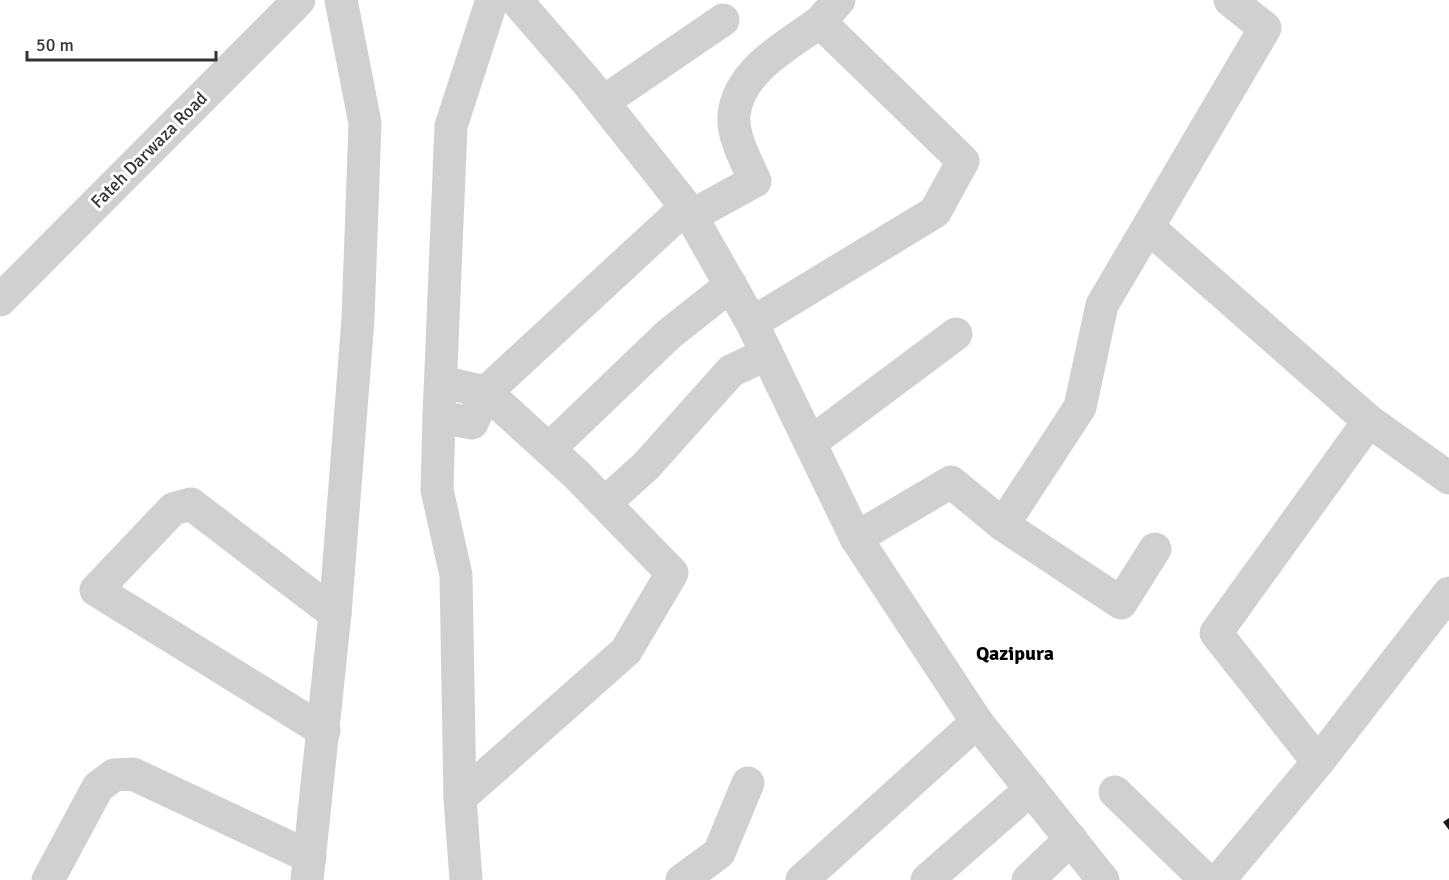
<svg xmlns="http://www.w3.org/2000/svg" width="1449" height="880" viewBox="0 0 1449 880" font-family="Signika,sans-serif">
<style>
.building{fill:#1a1a1a}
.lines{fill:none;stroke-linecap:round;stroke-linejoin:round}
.minor{stroke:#d0d0d0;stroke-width:33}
.labels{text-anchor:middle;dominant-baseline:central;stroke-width:6;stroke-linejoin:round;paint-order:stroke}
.street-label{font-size:18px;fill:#333;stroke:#fff}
.neighbourhood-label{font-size:20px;font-weight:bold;fill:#000;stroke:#fff}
</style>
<rect width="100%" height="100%" fill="#fff"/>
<path class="building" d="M 1449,818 L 1449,830 L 1443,822 Z"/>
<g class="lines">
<g class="minor">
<path d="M 516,0 L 587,82 L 686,207 L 752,323 L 856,538 L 977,722 L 1103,880"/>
<path d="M 603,102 L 723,20"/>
<path d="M 691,216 L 755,181 C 747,162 732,137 734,115 C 738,71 788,45 820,22"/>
<path d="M 1149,228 L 1369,421 L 1449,478"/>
<path d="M 0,300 L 299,0"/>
<path d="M 752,323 L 935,212 L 963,161 L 820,22 L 839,0"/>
<path d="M 442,382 L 486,392 L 577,475 L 672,573 L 626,651 L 460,798"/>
<path d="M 439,417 L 472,423 L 486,392 L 686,207"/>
<path d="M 810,443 L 956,334"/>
<path d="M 549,449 L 669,334 L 731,285"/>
<path d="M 605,503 L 646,466 L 731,371 L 767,354"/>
<path d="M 1003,525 L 1080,407 L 1102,305 L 1265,28 L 1230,0"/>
<path d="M 856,538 L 951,482 L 1003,525 L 1121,603 L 1155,549"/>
<path d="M 324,731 L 96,590 L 173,509 L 191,504 L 335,614"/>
<path d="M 1318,762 L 1216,633 L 1369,421"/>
<path d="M 1115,792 L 1206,880"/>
<path d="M 48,880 L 98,787 L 114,775 L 133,774 L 310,857"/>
<path d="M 307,880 L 335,614 L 358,319 L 365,123 L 341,0"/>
<path d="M 466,880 L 460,798 L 456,575 L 437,490 L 439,417 L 451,126 L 492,0"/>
<path d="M 682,880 L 719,853 L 748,783"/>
<path d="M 802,880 L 977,722"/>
<path d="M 927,880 L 1031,789"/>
<path d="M 1028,880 L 1071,839"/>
<path d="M 1219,880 L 1318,762 L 1449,593"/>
</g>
</g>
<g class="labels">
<g class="street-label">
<text transform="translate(149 150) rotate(-45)">Fateh Darwaza Road</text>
</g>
<g class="neighbourhood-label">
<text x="1015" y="653">Qazipura</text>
</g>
</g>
<path d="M27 51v9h189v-9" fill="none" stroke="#333333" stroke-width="3"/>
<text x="36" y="51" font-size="18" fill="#333333" stroke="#ffffff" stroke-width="4.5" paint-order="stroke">50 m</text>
</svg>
